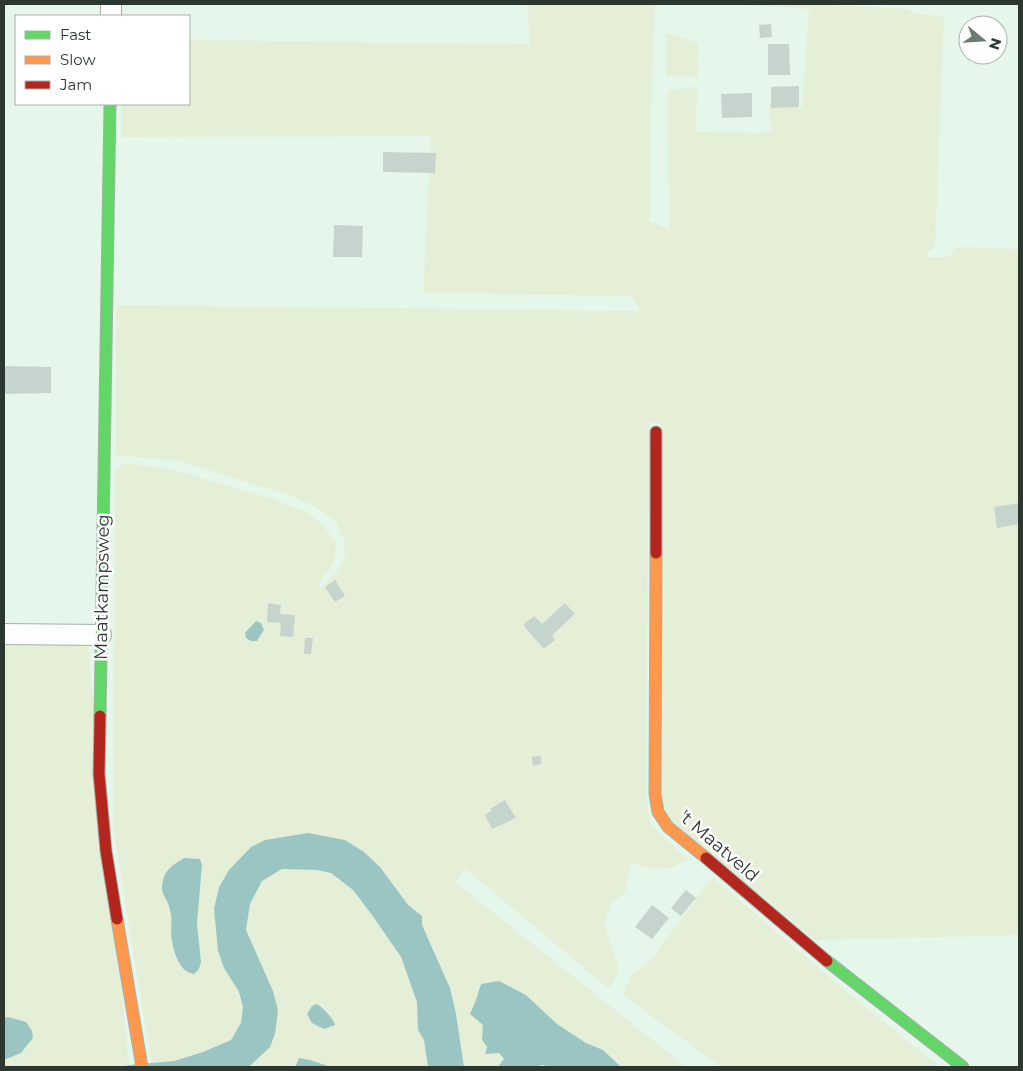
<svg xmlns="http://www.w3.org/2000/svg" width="1023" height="1071" viewBox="0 0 1023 1071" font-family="Montserrat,sans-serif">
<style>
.green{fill:#e5efd7;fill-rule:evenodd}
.water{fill:#9bc5c3}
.building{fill:#c6d4ce}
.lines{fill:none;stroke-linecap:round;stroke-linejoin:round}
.street-casing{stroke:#a4b1a8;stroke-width:22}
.fast-casing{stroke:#a4b1a8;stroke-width:13}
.slow-casing{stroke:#a4b1a8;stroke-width:13}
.jam-casing{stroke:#a4b1a8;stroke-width:13}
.street{stroke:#fbfefc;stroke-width:20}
.fast{stroke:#63d668;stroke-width:11}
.slow{stroke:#ff974d;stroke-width:11}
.jam{stroke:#b3261e;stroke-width:11}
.labels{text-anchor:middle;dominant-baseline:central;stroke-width:5;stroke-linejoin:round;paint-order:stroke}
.street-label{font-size:18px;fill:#2b372f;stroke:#fff}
</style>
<rect width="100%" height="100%" fill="#e5f6eb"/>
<g class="green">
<path d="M 527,4 L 655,4 L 650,136 L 650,221 L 669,229 L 668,90 L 697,87 L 696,132 L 763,133 L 771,131 L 769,104 L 802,108 L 809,9 L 728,4 L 816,4 L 907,9 L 914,14 L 944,16 L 935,248 L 927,252 L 927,257 L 949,257 L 956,247 L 1019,249 L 1019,935 L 815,940 L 663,814 L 661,808 L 660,424 L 649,422 L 646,790 L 650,822 L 655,829 L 689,860 L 670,868 L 642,867 L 633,863 L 630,866 L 626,890 L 621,896 L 613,901 L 604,924 L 619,971 L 609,989 L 466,869 L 455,882 L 686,1067 L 621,1067 L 603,1050 L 586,1043 L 557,1024 L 526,995 L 499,981 L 481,984 L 476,1000 L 470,1014 L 483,1025 L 482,1039 L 487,1047 L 486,1053 L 499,1053 L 504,1059 L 498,1067 L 464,1067 L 456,1014 L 450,988 L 422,925 L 422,916 L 408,905 L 380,867 L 364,852 L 345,840 L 308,833 L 265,840 L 251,847 L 229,870 L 219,887 L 214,909 L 218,951 L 224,968 L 239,992 L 243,1007 L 241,1023 L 231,1040 L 203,1053 L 174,1061 L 152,1063 L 137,976 L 113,826 L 115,470 L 125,463 L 171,469 L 273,499 L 304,511 L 322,524 L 336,543 L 335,561 L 320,582 L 320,589 L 336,573 L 345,557 L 344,541 L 337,523 L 316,507 L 292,496 L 179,461 L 116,455 L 116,305 L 639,311 L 632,296 L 423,293 L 431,136 L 121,137 L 121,104 L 189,104 L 189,40 L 530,44 ZM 184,858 L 200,859 L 202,865 L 197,923 L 201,962 L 199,969 L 194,974 C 180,973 174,953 172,941 C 170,931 173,920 170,910 C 167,895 158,895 164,877 C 167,868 176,863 184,858 Z"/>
<path d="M 666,33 L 699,43 L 697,77 L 666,76 Z"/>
<path d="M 4,642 L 88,645 L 129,1065 L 122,1067 L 4,1067 L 4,1060 L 21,1053 L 8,1017 L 4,1018 Z"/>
<path d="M 282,869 L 316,870 L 331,874 L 353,890 L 372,915 L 401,957 L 417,1002 L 418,1030 L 424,1040 L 428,1067 L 331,1067 L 310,1060 L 299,1058 L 295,1067 L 249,1067 L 261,1057 L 278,1010 L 273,991 L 246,930 L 250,904 L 262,881 Z"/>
<path d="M 712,877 L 854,998 L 940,1067 L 721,1067 L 623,995 L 631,975 L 651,960 Z"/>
</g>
<g class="water">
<path d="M 256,621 L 261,623 L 264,630 L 257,641 L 251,641 L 246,638 L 245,633 Z"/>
<path d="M 308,833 L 345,840 L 364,852 L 380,867 L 408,905 L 422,916 L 422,925 L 450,988 L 456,1014 L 464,1067 L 428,1067 L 424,1040 L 418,1030 L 417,1002 L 401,957 L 372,915 L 353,890 L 331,873 L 316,870 L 282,869 L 262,881 L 250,904 L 246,930 L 273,991 L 278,1010 L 275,1034 L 270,1047 L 249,1067 L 122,1067 L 129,1065 L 174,1061 L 203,1052 L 231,1040 L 241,1023 L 243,1007 L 239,992 L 224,968 L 218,951 L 214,909 L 219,887 L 229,870 L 251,847 L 265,840 Z"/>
<path d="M 184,858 L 200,859 L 202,865 L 197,923 L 201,962 L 199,969 L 194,974 C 180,973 174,953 172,941 C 170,931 173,920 170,910 C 167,895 158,895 164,877 C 167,868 176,863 184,858 Z"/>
<path d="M 499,981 L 526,995 L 557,1024 L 586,1043 L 603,1050 L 621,1067 L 552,1067 L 541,1065 L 540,1067 L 498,1067 L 504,1059 L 499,1053 L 485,1054 L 487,1047 L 482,1040 L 483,1025 L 470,1014 L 476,1000 L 481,984 Z"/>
<path d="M 317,1004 C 322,1007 334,1019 335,1025 L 324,1029 L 312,1023 L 307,1014 L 312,1006 Z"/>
<path d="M 8,1017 L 26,1022 L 32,1031 L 33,1038 L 21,1053 L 4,1060 L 4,1018 Z"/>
<path d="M 299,1058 L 310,1060 L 331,1067 L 295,1067 Z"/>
</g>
<g class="building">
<path d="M 771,24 L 772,37 L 760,38 L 759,25 Z"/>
<path d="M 768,44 L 789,44 L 790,75 L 768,75 Z"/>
<path d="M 799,86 L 799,107 L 771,108 L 771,87 Z"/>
<path d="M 752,93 L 752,117 L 722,118 L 721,94 Z"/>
<path d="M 383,152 L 436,153 L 435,173 L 383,172 Z"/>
<path d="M 334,225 L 363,226 L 362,257 L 333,257 Z"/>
<path d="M 4,366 L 51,367 L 51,393 L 4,394 Z"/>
<path d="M 1019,503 L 1019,524 L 997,528 L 994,507 Z"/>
<path d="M 335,580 L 345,596 L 335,602 L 325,587 Z"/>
<path d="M 268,603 L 281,605 L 280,614 L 295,615 L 293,637 L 280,636 L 281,623 L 267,622 Z"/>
<path d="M 565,603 L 575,614 L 552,635 L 555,640 L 544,649 L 524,626 L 524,624 L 534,616 L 542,624 Z"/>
<path d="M 305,638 L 313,638 L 311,654 L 304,654 Z"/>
<path d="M 541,756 L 541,764 L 533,766 L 532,757 Z"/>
<path d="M 505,800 L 516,818 L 492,829 L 485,815 L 491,811 L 490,809 Z"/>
<path d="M 686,890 L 696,898 L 681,916 L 671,908 Z"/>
<path d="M 652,905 L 669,918 L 652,939 L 635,927 Z"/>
</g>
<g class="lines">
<g class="street-casing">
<g id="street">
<path d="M 111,16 L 111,4"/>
<path d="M 4,634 L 101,635"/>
</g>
</g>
<g class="fast-casing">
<g id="fast">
<path d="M 100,716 L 110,104"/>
<path d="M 827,961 L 963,1067"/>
</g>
</g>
<g class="slow-casing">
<g id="slow">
<path d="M 656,553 L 655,794 L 658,812 L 668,827 L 706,858"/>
<path d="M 117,919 L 142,1067"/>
</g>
</g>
<g class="jam-casing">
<g id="jam">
<path d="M 656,553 L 656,432"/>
<path d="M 100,716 L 99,774 L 106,851 L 117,919"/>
<path d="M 706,858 L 827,961"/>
</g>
</g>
<use href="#street" class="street"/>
<use href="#fast" class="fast"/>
<use href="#slow" class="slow"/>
<use href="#jam" class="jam"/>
</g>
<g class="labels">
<g class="street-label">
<text transform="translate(102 587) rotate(-89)">Maatkampsweg</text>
<text transform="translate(719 846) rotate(41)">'t Maatveld</text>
</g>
</g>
<rect width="1023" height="1071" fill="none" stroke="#2b372f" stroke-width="10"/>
<rect x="15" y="15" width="175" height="90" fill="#ffffff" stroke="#aaafac"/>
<rect x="25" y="31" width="25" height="8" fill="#63d668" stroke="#aaafac"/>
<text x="60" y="40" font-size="15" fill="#2b372f">Fast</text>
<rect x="25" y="56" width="25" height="8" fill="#ff974d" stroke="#aaafac"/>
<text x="60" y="65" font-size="15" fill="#2b372f">Slow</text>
<rect x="25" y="81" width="25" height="8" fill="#b3261e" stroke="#aaafac"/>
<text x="60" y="90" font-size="15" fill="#2b372f">Jam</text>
<g transform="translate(983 40) rotate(108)"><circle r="24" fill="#ffffff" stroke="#aaafac"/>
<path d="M0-4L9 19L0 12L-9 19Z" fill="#6c7a71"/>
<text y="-8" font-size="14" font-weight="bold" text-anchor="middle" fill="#2b372f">N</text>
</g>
</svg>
